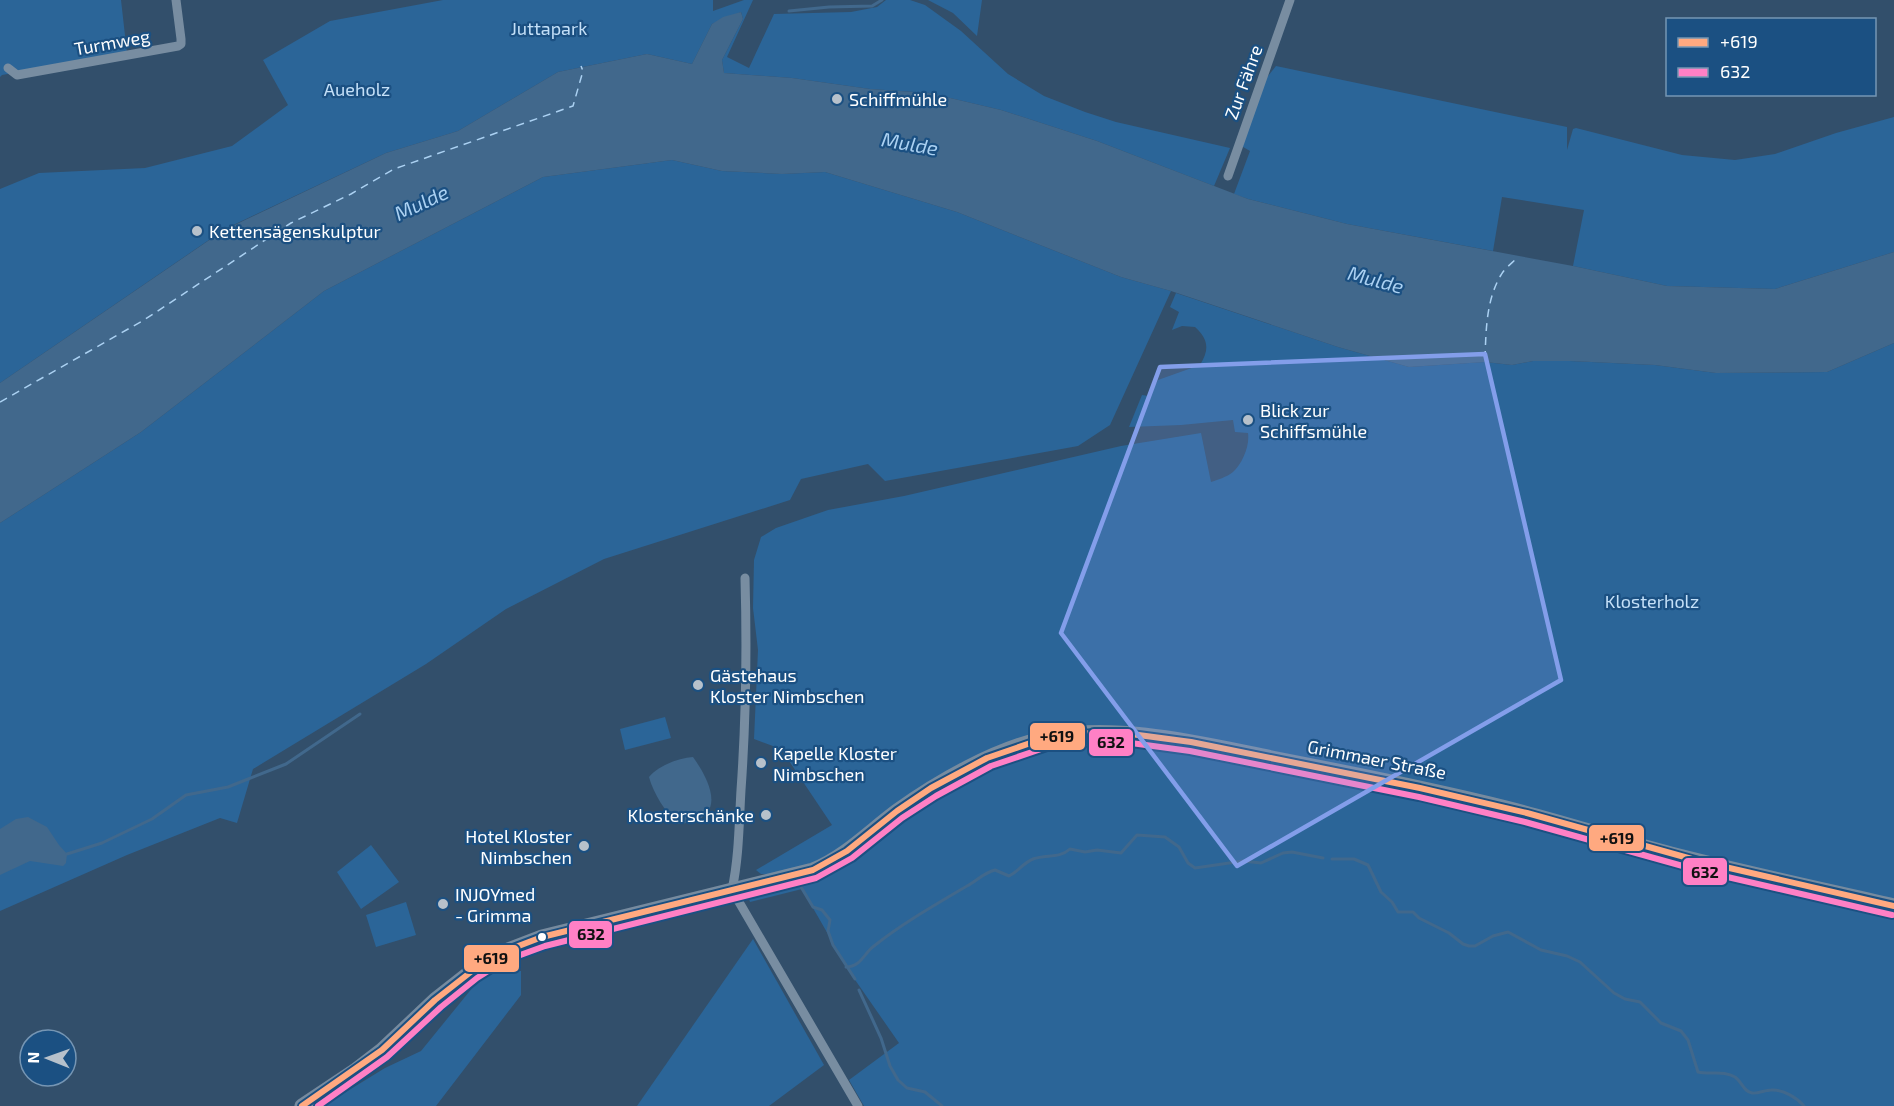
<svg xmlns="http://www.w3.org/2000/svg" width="1894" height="1106" viewBox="0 0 1894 1106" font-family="'Exo 2',sans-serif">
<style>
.green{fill:#2b6598}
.water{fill:#41688c}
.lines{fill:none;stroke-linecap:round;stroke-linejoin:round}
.stream{stroke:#41688c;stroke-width:3}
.ferry{stroke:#abd1f2;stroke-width:1.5;stroke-dasharray:8 6;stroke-linecap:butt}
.street{stroke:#788da1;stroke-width:9}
.primary{stroke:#778b9f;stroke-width:15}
.bus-1-casing{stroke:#1b5082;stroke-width:10}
.bus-2-casing{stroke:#1b5082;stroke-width:10}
.bus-1{stroke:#ffa980;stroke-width:6}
.bus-2{stroke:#ff80c5;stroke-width:6}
.marked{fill:#839eea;fill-opacity:0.2;stroke:#839eea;stroke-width:4.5;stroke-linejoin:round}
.poi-dot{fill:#b7c1cb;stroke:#1b5082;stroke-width:2}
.bus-dot{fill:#fff;stroke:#1b5082;stroke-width:2}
.labels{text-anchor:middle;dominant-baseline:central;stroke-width:4.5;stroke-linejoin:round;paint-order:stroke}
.park-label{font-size:18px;fill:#c4e0f8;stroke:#1b5082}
.street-label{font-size:18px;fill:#fff;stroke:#1b5082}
.poi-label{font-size:18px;fill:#fff;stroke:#1b5082;text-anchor:start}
.water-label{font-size:20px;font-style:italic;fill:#abd1f2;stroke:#1b5082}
.line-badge{stroke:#1b5082;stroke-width:2}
.pale-badge-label{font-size:16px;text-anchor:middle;font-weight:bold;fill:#111}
</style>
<rect width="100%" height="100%" fill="#324f6b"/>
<g class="green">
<path d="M 0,0 L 121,0 L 127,53 L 2,75 L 0,77 Z"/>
<path d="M 443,0 L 713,0 L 713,11 L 744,0 L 753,0 L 727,57 L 749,68 L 774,14 L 851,12 L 877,7 L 886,0 L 910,0 L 925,5 L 961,31 L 1008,74 L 1044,96 L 1085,112 L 1116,122 L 1230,148 L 1214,186 L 1097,141 L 1001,110 L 929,93 L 870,89 L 792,78 L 724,73 L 722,60 L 743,19 L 741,12 L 712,24 L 692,64 L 647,54 L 558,72 L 458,131 L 386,153 L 225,229 L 0,383 L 0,189 L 39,173 L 145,168 L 232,146 L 288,105 L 263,60 L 330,21 Z"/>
<path d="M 928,0 L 982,0 L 977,36 L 953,13 Z"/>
<path d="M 1276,66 L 1567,127 L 1567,150 L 1573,129 L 1576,128 L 1682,155 L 1735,160 L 1775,154 L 1836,133 L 1894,117 L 1894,252 L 1775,289 L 1667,286 L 1573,266 L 1584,210 L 1502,197 L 1493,251 L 1347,224 L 1248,199 L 1234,194 L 1250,151 L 1238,144 L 1257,90 Z"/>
<path d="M 672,160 L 722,171 L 782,174 L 825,172 L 957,212 L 1121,277 L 1171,291 L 1110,425 L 1078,446 L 885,481 L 868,464 L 801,479 L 790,500 L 604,559 L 506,609 L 426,664 L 253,769 L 237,823 L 220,818 L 127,855 L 0,911 L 0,523 L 141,432 L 324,291 L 543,177 Z"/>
<path d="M 1176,293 L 1338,347 L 1409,367 L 1485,362 L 1512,365 L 1533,361 L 1570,361 L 1655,365 L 1716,373 L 1827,372 L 1894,343 L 1894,901 L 1197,740 L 1027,738 L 832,855 L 782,874 L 761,874 L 756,870 L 832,825 L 781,749 L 754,739 L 758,650 L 753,608 L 754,560 L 761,537 L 776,528 L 828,510 L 904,496 L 1121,446 L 1201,433 L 1211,482 C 1217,480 1227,477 1233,472 C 1242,464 1250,446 1248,433 L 1235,432 L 1233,420 L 1181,425 L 1129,427 L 1142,395 L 1149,396 L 1158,380 L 1200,365 C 1210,349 1208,339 1195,327 L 1182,326 L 1172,330 L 1179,312 L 1170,307 Z"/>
<path d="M 665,717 L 671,738 L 625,750 L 620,729 Z"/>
<path d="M 1090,737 L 1166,744 L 1357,778 L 1894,911 L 1894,1106 L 864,1106 L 849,1080 L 899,1043 L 851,974 L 802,889 L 750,902 L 747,894 L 767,887 L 800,879 L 901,815 L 977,770 L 1031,747 Z"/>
<path d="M 371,845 L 399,882 L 361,909 L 337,872 Z"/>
<path d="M 406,902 L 416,935 L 376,947 L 366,915 Z"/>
<path d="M 753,939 L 824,1065 L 769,1106 L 637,1106 Z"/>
<path d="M 486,971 L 521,971 L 521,995 L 436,1106 L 323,1106 L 385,1068 L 421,1051 Z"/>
</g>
<g class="water">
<path d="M 741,12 L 743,19 L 722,60 L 724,73 L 792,78 L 870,89 L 929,93 L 1001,110 L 1097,141 L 1248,199 L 1347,224 L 1573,266 L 1667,286 L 1775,289 L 1894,252 L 1894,343 L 1827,372 L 1716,373 L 1655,365 L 1570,361 L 1533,361 L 1512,365 L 1485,362 L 1409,367 L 1338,347 L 1171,291 L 1121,277 L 957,212 L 825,172 L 782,174 L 722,171 L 672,160 L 543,177 L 324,291 L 141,432 L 0,523 L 0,383 L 224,230 L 386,153 L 458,131 L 558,72 L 647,54 L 692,64 L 712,24 L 723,17 Z"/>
<path d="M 693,757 C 713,785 727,821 678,824 C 665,811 654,795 649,777 C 658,766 678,758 693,757 Z"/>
<path d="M 28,817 L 47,827 L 59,845 L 67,854 L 66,863 L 63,866 L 30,861 L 0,875 L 0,829 L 16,819 Z"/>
</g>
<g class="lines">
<g class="stream">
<path d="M 789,11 L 829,7 L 872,6 L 882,0"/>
<path d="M 67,854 L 102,843 L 152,819 L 186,795 L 228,787 L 286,764 L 360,714"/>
<path d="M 1332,859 L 1354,859 L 1368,865 L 1381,892 L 1392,902 L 1398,912 L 1413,912 L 1419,918 L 1449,933 L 1463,944 L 1469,946 L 1475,946 L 1493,936 L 1508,932 L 1541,950 L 1567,956 L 1580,962 L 1614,993 L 1625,999 L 1640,1002 L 1661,1023 L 1681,1031 L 1688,1040 L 1698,1072 C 1710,1075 1724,1070 1735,1077 C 1742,1082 1744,1092 1752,1093 C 1758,1094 1765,1090 1771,1090 C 1783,1089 1797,1098 1804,1106"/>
<path d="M 801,887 L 813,907 L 822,910 L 830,920 L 828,931 L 833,945 L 855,979"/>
<path d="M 846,967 C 861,967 864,953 874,946 C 903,923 935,905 967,886 C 977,881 983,873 995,870 L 1009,876 C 1018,872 1023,863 1033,859 C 1046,854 1059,859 1070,849 L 1085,852 L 1097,850 L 1121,853 L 1137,835 L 1165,837 L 1179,847 L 1188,863 L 1195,868 L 1243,861 L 1261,863 L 1283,853 L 1292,852 L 1323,858"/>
<path d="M 859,990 L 881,1038 L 890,1066 L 898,1080 L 907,1088 L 925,1092 L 942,1106"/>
</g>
<g class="ferry">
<path d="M 1485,359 C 1486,331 1486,300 1501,275 C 1504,269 1512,263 1517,258"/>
<path d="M 0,402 L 144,320 L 291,223 L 351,194 L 394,169 L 573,106 L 583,71 L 581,66"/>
</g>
<g class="street">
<path d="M 8,68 L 17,75 L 178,46 L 181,44 L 181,39 L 176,0"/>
<path d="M 1228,176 L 1290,0"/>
<path d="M 745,578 C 747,649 746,719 741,790 C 739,824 739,857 732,890 L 858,1106"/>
</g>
<path class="primary" d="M 302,1106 L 356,1070 L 382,1050 L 435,1000 L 472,971 L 500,953 L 542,937 L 813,870 C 845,857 870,831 897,811 C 939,781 995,749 1045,738 C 1117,722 1206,745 1277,759 C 1354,774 1430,789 1506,808 C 1562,822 1616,840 1671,854 C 1745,873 1820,889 1894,906"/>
<g class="bus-1-casing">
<path id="bus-1" d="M 302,1106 L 382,1050 L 435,1000 L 472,971 L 500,953 L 542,937 L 813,870 L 847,851 L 897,811 L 931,788 L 987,758 L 1045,738 L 1073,734 L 1102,733 L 1131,734 L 1191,742 L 1420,788 L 1527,813 L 1699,861 L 1894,906"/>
</g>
<g class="bus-2-casing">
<path id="bus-2" d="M 318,1106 L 387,1057 L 441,1007 L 477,978 L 504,961 L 545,946 L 816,878 L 852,858 L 902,818 L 936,796 L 991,766 L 1047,747 L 1074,743 L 1102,742 L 1131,743 L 1190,751 L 1419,797 L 1525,822 L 1697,870 L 1892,915"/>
</g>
<use href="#bus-1" class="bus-1"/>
<use href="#bus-2" class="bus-2"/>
</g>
<path class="marked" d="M 1485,354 L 1561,680 L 1237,866 L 1061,633 L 1160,367 Z"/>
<g class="poi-dot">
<circle cx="837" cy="99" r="6"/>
<circle cx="197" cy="231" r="6"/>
<circle cx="1248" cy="420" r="6"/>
<circle cx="698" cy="685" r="6"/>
<circle cx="761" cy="763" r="6"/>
<circle cx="766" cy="815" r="6"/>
<circle cx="584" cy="846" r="6"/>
<circle cx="443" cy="904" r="6"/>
</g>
<circle class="bus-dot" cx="542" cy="937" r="5"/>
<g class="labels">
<g class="park-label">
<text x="549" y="28">Juttapark</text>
<text x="357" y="89">Aueholz</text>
<text x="1652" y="601">Klosterholz</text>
</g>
<g class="street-label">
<text transform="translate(112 42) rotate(-10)">Turmweg</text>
<text transform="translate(1243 82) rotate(-70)">Zur Fähre</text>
<text transform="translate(1377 759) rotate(11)">Grimmaer Straße</text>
</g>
<g class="poi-label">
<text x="849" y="99">Schiffmühle</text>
<text x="209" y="231">Kettensägenskulptur</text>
<text x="1260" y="410">Blick zur<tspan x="1260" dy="21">Schiffsmühle</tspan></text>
<text x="710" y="675">Gästehaus<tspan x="710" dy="21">Kloster Nimbschen</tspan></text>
<text x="773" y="753">Kapelle Kloster<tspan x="773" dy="21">Nimbschen</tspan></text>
<text x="754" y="815" text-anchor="end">Klosterschänke</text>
<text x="572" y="836" text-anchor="end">Hotel Kloster<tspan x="572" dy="21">Nimbschen</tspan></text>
<text x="455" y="894">INJOYmed<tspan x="455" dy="21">- Grimma</tspan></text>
</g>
<g class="water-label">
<text transform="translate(910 143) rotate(10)">Mulde</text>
<text transform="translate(421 202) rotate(-25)">Mulde</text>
<text transform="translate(1376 279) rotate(15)">Mulde</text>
</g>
</g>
<g class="line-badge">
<rect x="1029" y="722" width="57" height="29" rx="6" fill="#ffa980"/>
<rect x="1088" y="728" width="46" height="29" rx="6" fill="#ff80c5"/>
<rect x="1588" y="824" width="57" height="28" rx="6" fill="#ffa980"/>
<rect x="1682" y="857" width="46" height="29" rx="6" fill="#ff80c5"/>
<rect x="568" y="920" width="45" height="29" rx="6" fill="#ff80c5"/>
<rect x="463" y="944" width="57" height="29" rx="6" fill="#ffa980"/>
</g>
<g class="pale-badge-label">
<text x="1057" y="742">+619</text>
<text x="1111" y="748">632</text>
<text x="1617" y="844">+619</text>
<text x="1705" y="878">632</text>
<text x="591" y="940">632</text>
<text x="491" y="964">+619</text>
</g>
<rect x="1666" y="18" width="210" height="78" fill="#1b5082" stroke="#7696b4" stroke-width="1.5"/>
<rect x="1678" y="38" width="30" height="9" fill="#ffa980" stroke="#7696b4" stroke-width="1.5"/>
<text x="1720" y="48" font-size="18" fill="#ffffff">+619</text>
<rect x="1678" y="68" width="30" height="9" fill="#ff80c5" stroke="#7696b4" stroke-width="1.5"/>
<text x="1720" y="78" font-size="18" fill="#ffffff">632</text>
<g transform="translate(48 1058) rotate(271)"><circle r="28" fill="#1b5082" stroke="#7696b4" stroke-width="1.5"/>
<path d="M0-4.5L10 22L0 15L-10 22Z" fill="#b7c1cb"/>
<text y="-9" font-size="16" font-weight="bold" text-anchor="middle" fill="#ffffff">N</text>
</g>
</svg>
